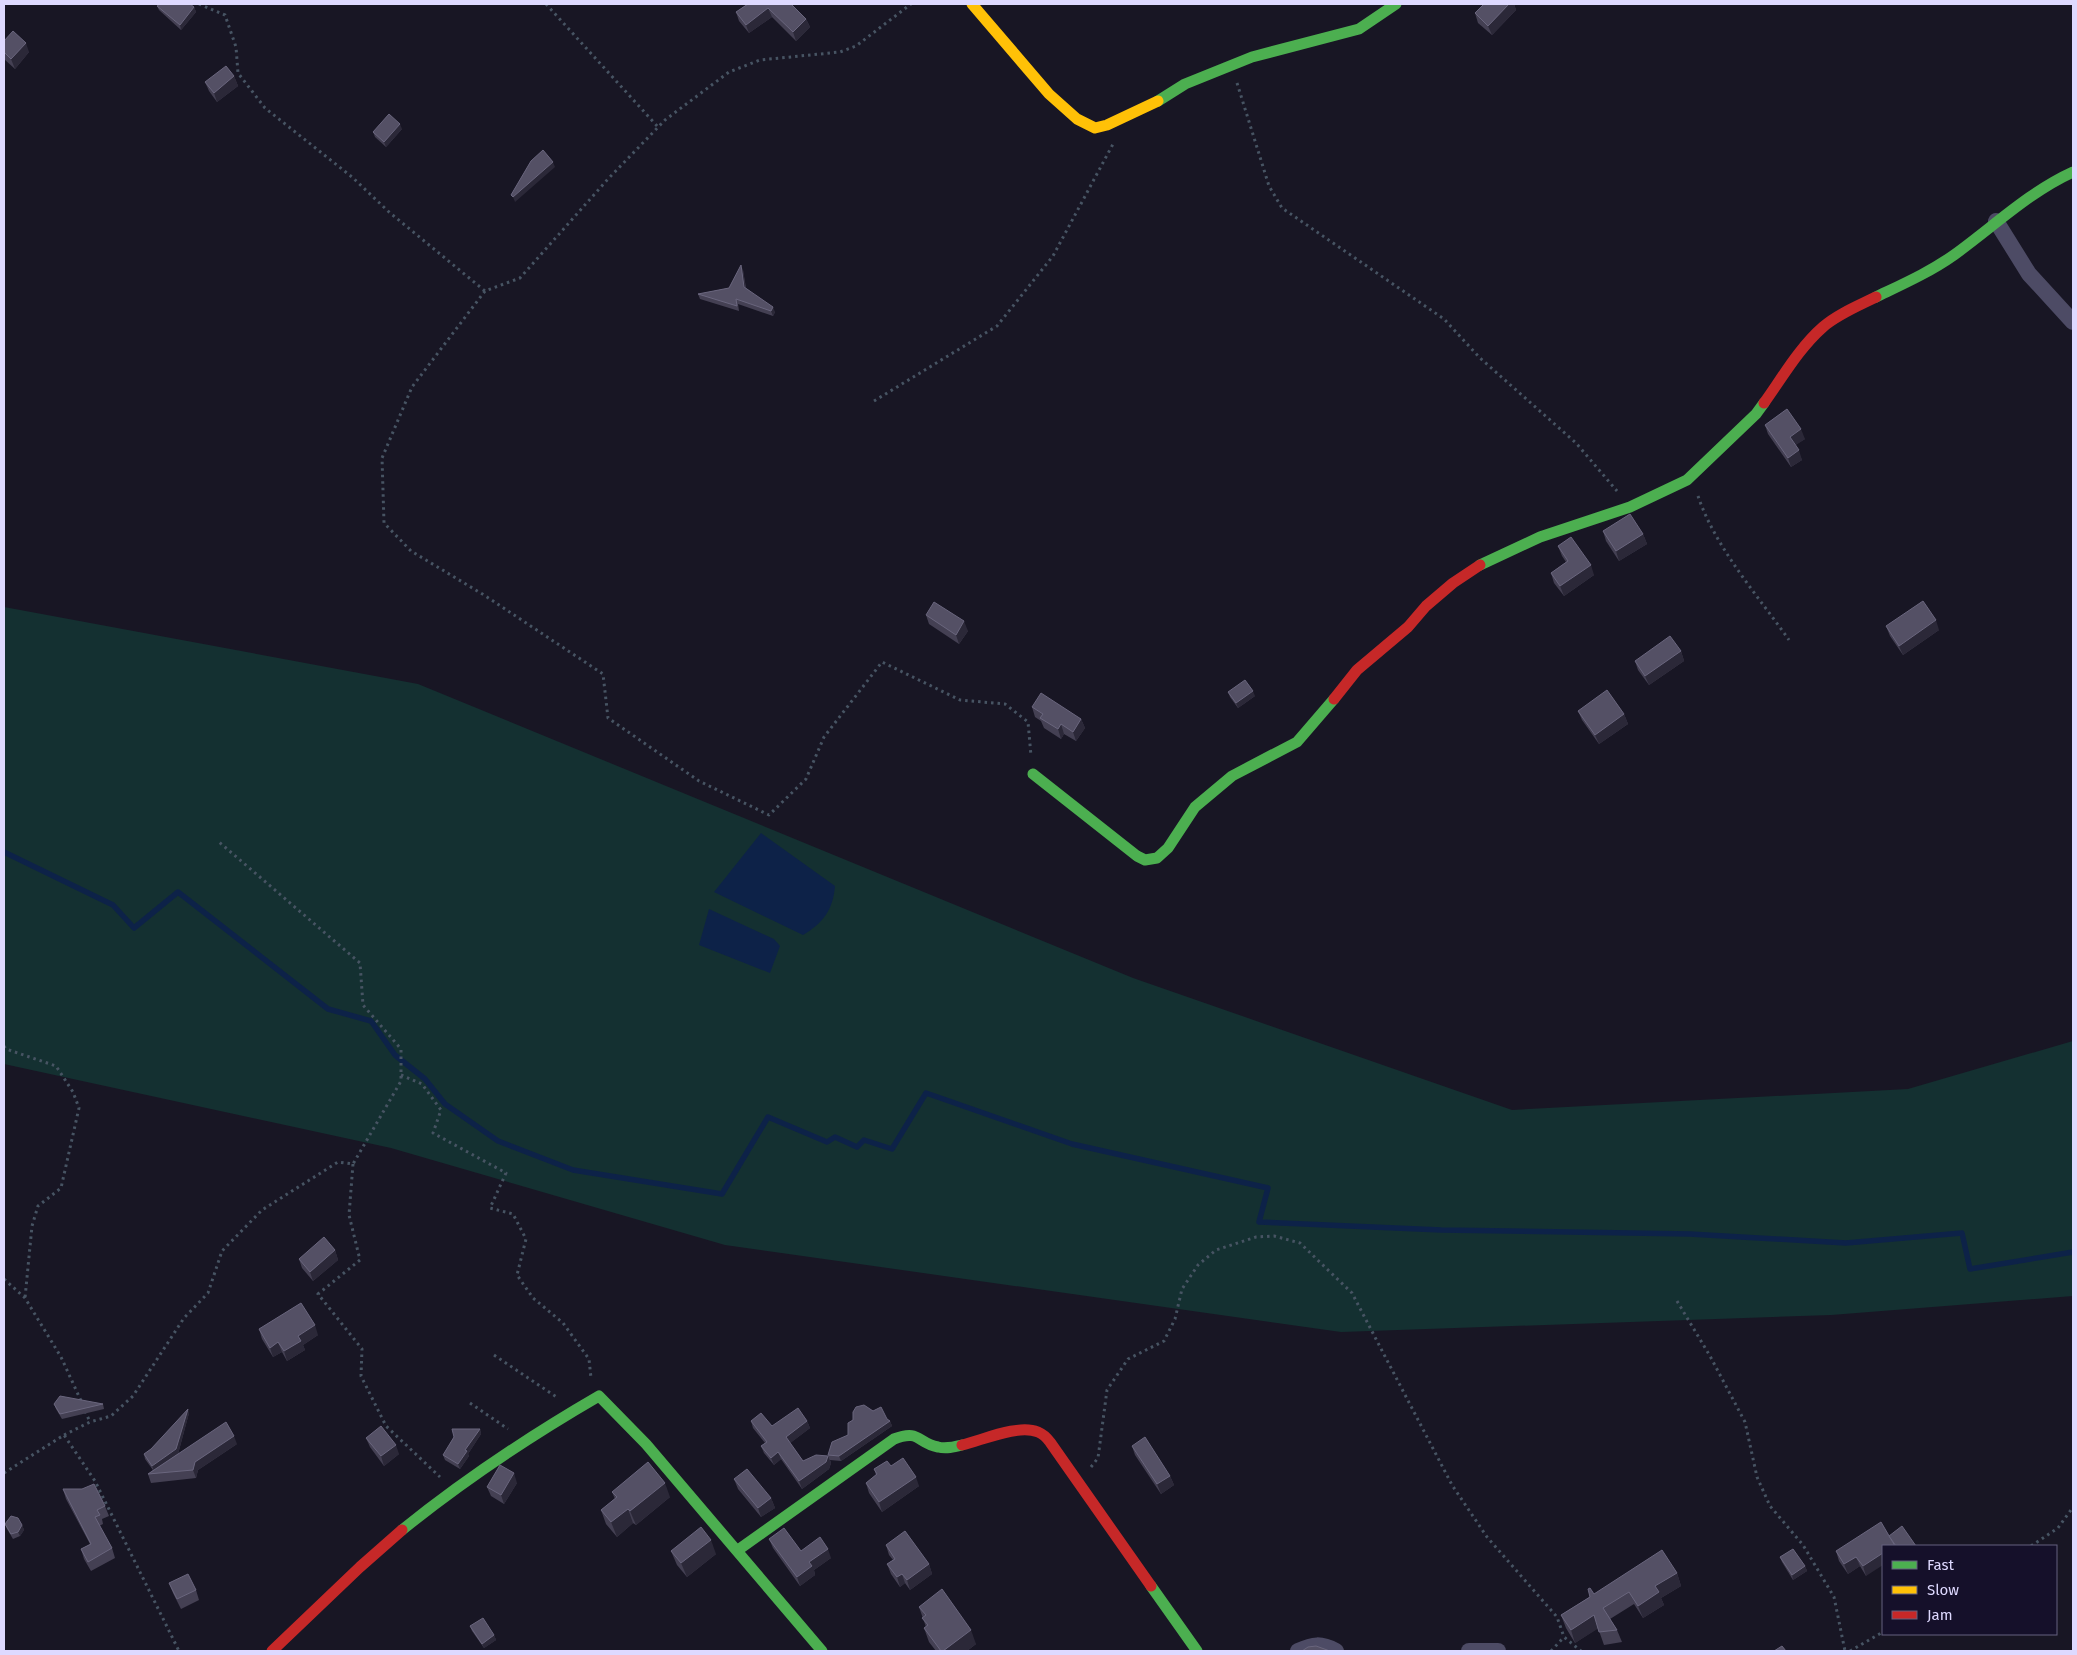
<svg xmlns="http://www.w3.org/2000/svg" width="2077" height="1655" viewBox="0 0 2077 1655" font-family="'Fira Sans',sans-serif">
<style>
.green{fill:#143031}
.water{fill:#0d2248}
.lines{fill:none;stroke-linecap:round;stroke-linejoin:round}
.stream{stroke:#0d2248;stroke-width:5.5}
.path{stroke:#475463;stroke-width:3;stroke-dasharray:2.5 4;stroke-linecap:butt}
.street{stroke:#4d4b65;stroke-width:16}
.fast{stroke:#4caf50;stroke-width:11}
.slow{stroke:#ffc107;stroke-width:11}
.jam{stroke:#c62828;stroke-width:11}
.wall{fill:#444053}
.shaded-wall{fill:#2b2838}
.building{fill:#545065;stroke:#6a667e}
</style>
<rect width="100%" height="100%" fill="#181624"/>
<path class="green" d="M 4,607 L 418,684 L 1133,978 L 1512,1110 L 1908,1089 L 2073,1041 L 2073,1296 L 1831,1315 L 1341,1332 L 725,1245 L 391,1148 L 4,1064 Z"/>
<g class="water">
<path d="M 761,833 L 835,886 C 833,910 823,923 803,935 L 714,892 Z"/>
<path d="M 709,909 L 774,939 L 780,946 L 770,973 L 699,945 Z"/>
</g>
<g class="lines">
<path class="stream" d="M 4,852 L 113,905 L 134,928 L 178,892 L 328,1009 L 371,1021 L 395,1055 L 425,1079 L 445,1104 L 498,1141 L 573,1170 L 722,1194 L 768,1117 L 827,1142 L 835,1137 L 857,1147 L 864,1140 L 892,1149 L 926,1093 L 1072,1144 L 1268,1188 L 1259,1222 L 1441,1230 L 1690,1234 L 1846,1243 L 1962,1233 L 1970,1269 L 2073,1252"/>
<g class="path">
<path d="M 199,4 L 225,15 L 236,47 L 238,73 L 265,108 L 352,177 L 389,212 L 485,291 L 520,278 L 608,179 L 665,120 L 729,72 L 760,60 L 840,52 L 856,46 L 911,4"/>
<path d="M 546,4 L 658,127"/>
<path d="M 1237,83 L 1269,186 L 1282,208 L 1444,319 L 1480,358 L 1576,443 L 1617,491"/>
<path d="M 485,291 L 412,387 L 382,458 L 384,523 L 411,551 L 484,595 L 603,674 L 608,718 L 699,781 L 769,815 L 806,779 L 824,737 L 882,662 L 960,700 L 1005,704 L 1028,722 L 1031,756"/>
<path d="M 874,401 L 997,326 L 1053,256 L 1113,144"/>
<path d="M 1698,496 C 1715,547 1758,596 1789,640"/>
<path d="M 4,1046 L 6,1049 L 56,1066 L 73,1092 L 79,1108 L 61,1188 L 38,1206 L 32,1226 L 25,1298"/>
<path d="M 401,1075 L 422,1084 L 441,1110 L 433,1133 L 506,1173 L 490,1208 L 513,1214 L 526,1239 L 517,1275 L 533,1298 L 563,1323 L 589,1359 L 591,1378"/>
<path d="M 353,1164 L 349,1215 L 360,1260 L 318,1294 L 362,1349 L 361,1376 L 386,1426 L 440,1477"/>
<path d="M 4,1279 L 25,1298 L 61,1357 L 82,1403"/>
<path d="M 1677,1301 L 1710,1356 L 1745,1422 L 1757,1477 L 1770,1506 L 1803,1545 L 1834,1597 L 1845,1651"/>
<path d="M 494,1355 L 558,1398"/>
<path d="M 470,1403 L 508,1429"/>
<path d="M 85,1411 L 90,1422"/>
<path d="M 64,1435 L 90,1422 L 111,1416 L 133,1396 L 184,1318 L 208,1293 L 222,1251 L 262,1210 L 338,1162 L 353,1164 L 401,1081 L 401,1049 L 363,1005 L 360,963 L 219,842"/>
<path d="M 1091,1467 L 1098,1458 L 1107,1390 L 1128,1359 L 1164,1341 L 1175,1319 L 1182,1289 L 1198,1265 L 1216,1250 L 1256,1237 L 1274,1236 L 1300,1243 L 1352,1293 L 1452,1485 L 1487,1537 L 1557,1617 L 1564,1637 L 1581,1651"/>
<path d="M 4,1473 L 64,1435 L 95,1481 L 179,1651"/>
<path d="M 2031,1546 L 2058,1528 L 2073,1507"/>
<path d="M 1551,1651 L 1564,1637"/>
<path d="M 1850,1651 L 1883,1632"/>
</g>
<g class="street">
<path d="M 1996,221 L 2029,274 L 2073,322"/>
<path d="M 1298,1651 C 1313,1644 1321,1643 1336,1651"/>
<path d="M 1469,1651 L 1498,1651"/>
</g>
<g class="fast">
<path d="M 1158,101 L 1185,84 L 1252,57 L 1359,29 L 1396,4"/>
<path d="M 1876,297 C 1903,284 1930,272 1954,255 C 1993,227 2029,192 2073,172"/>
<path d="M 1480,565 L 1540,537 L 1630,507 L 1687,480 L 1756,414 L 1764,403"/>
<path d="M 1033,774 L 1137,856 L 1145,860 L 1157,858 L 1168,848 L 1195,807 L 1232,776 L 1297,742 L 1334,699"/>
<path d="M 402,1530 C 464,1480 530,1436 599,1396 L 646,1444 L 822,1651"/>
<path d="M 738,1550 L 894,1439 C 920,1429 917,1443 938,1447 C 946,1449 954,1447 962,1445"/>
<path d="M 1151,1586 L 1197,1651"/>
</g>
<path class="slow" d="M 972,4 L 1049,94 L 1077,119 L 1095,128 L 1107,125 L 1158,101"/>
<g class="jam">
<path d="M 1764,403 C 1782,378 1799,348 1823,327 C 1838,314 1858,306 1876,297"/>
<path d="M 1334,699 L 1357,670 L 1408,627 L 1426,606 L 1453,583 L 1480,565"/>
<path d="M 962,1445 C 983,1440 1018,1424 1038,1432 C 1043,1434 1047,1438 1050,1442 L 1151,1586"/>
<path d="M 272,1651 L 360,1567 L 402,1530"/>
</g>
</g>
<g class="wall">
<path d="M 748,4 L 806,19 L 810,27 L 796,41 L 772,17 L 749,33 L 739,21 L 736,12 Z"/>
<path d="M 1484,4 L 1514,4 L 1516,10 L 1492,35 L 1478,23 L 1475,13 Z"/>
<path d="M 157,6 L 194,7 L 196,12 L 181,30 L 159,10 Z"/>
<path d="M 4,41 L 29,52 L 15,69 L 4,59 Z"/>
<path d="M 234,76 L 238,86 L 217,102 L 209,91 L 205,82 Z"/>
<path d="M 402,129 L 386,147 L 375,137 L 373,132 Z"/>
<path d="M 743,270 L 746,288 L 775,312 L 773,316 L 738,304 L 739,311 L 700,299 L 698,294 L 729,288 Z"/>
<path d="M 1765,425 L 1805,439 L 1795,445 L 1802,460 L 1791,467 L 1768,434 Z"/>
<path d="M 1603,531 L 1643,534 L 1647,544 L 1619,561 L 1606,541 Z"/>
<path d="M 1558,546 L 1594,575 L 1564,596 L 1554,583 L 1551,573 L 1566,562 L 1562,556 Z"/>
<path d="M 926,615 L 968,631 L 959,644 L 929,624 Z"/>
<path d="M 1886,626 L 1939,630 L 1903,655 L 1890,636 Z"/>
<path d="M 1681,651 L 1684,661 L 1649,685 L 1638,670 L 1635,661 Z"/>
<path d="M 1228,692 L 1255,696 L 1238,708 L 1230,697 Z"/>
<path d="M 1032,707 L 1081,719 L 1085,728 L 1076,741 L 1064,734 L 1061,739 L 1044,728 L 1041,721 L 1035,717 Z"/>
<path d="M 1578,711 L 1624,714 L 1628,724 L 1599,744 L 1582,720 Z"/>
<path d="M 335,1250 L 338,1260 L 313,1281 L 302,1268 L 299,1259 Z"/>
<path d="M 259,1329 L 318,1335 L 303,1345 L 305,1350 L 287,1361 L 282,1352 L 273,1357 L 262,1339 Z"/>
<path d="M 54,1404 L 103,1404 L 104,1409 L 62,1419 L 56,1409 Z"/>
<path d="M 189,1413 L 178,1454 L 237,1444 L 198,1470 L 196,1478 L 151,1483 L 148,1474 L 153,1470 L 145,1459 L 144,1454 L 151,1449 Z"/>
<path d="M 887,1419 L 890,1421 L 892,1426 L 841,1461 L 830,1460 L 831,1463 L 829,1469 L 802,1489 L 781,1459 L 774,1465 L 764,1453 L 761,1446 L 765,1443 L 753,1428 L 751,1421 L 772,1426 L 807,1421 L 810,1428 L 790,1443 L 803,1461 L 828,1456 L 828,1455 Z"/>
<path d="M 480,1429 L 481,1434 L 468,1454 L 469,1456 L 460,1469 L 445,1460 L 443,1455 Z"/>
<path d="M 366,1438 L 399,1454 L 384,1466 L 370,1447 Z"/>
<path d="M 1132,1446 L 1170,1476 L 1174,1485 L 1161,1494 L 1135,1455 Z"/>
<path d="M 891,1466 L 919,1486 L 882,1512 L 869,1493 L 866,1483 L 876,1475 L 874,1469 Z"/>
<path d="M 734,1479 L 771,1498 L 775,1508 L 761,1517 L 738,1489 Z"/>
<path d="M 517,1483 L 504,1504 L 491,1496 L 487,1487 Z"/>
<path d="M 63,1489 L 105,1506 L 109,1516 L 102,1519 L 103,1524 L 99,1526 L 112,1548 L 115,1558 L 91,1571 L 84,1559 L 81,1549 L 90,1544 L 66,1499 Z"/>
<path d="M 612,1492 L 670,1497 L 636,1525 L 633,1523 L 617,1537 L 606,1524 L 601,1510 L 615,1499 Z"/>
<path d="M 5,1524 L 22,1525 L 24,1530 L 20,1536 L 13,1539 L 7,1529 Z"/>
<path d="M 1889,1536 L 1916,1546 L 1883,1546 L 1866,1576 L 1860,1566 L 1848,1574 L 1839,1561 L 1836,1551 Z"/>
<path d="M 769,1539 L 801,1551 L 831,1558 L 814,1570 L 815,1575 L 800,1586 L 773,1548 Z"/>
<path d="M 886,1545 L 929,1564 L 932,1574 L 910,1590 L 905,1583 L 900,1587 L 891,1574 L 887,1564 L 893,1560 L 889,1555 Z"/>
<path d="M 671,1551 L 716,1554 L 687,1577 L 677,1565 Z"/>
<path d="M 1780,1557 L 1805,1566 L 1807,1571 L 1793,1580 L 1782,1562 Z"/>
<path d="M 1677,1573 L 1681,1586 L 1661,1598 L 1664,1605 L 1643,1618 L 1634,1604 L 1610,1619 L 1617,1630 L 1622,1642 L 1604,1645 L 1598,1628 L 1575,1643 L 1566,1628 L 1561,1615 L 1594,1594 Z"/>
<path d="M 169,1583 L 196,1590 L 199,1600 L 181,1609 L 173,1593 Z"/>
<path d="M 919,1607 L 976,1644 L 967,1651 L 936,1651 L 929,1642 L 924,1628 L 926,1627 Z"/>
<path d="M 470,1626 L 494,1635 L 496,1640 L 484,1648 L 472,1631 Z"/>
</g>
<g class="shaded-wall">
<path d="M 1509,4 L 1514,4 L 1516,10 L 1492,35 L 1488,26 Z"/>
<path d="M 194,7 L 196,12 L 181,30 L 180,25 Z"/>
<path d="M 768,8 L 772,17 L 749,33 L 746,25 Z"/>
<path d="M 806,19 L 810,27 L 796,41 L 793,32 Z"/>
<path d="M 26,43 L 29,52 L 15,69 L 11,59 Z"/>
<path d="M 234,76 L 238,86 L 217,102 L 214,93 Z"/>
<path d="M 400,124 L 402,129 L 386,147 L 384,142 Z"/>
<path d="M 553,162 L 555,167 L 515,202 L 513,197 Z"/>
<path d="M 741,265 L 743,270 L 746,292 L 744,287 Z"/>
<path d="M 773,307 L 775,312 L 773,316 L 771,311 Z"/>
<path d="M 1801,429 L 1805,439 L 1793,447 L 1790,437 Z"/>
<path d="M 1799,450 L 1802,460 L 1791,467 L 1788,458 Z"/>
<path d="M 1643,534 L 1647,544 L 1619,561 L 1616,551 Z"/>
<path d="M 1591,565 L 1594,575 L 1564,596 L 1560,586 Z"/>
<path d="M 1936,620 L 1939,630 L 1903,655 L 1899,646 Z"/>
<path d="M 964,621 L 968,631 L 959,644 L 956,635 Z"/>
<path d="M 1681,651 L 1684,661 L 1649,685 L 1645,676 Z"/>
<path d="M 1253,691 L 1255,696 L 1238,708 L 1236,703 Z"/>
<path d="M 1624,714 L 1628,724 L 1599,744 L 1595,735 Z"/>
<path d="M 1081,719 L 1085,728 L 1076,741 L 1073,732 Z"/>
<path d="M 1061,724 L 1064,734 L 1061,739 L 1058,729 Z"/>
<path d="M 335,1250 L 338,1260 L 313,1281 L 310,1272 Z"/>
<path d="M 315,1325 L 318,1335 L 303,1345 L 305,1350 L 287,1361 L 284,1351 L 298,1336 Z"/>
<path d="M 278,1342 L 282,1352 L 273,1357 L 270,1348 Z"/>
<path d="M 188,1409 L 189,1413 L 178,1454 L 154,1471 L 152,1466 Z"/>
<path d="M 807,1421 L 810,1428 L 789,1444 L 786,1437 Z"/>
<path d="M 890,1421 L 892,1426 L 841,1461 L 839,1456 Z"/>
<path d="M 480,1429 L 481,1434 L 468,1454 L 469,1456 L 460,1469 L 458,1464 L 465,1450 Z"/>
<path d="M 234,1436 L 237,1444 L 198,1470 L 196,1478 L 193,1470 L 195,1462 Z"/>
<path d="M 396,1445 L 399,1454 L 384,1466 L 381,1456 Z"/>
<path d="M 778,1452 L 781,1459 L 774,1465 L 771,1458 Z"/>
<path d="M 828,1456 L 831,1463 L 829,1469 L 802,1489 L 799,1481 Z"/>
<path d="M 514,1473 L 517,1483 L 504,1504 L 501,1495 Z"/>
<path d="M 1170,1476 L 1174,1485 L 1161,1494 L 1157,1484 Z"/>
<path d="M 916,1477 L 919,1486 L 882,1512 L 879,1502 Z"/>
<path d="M 665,1483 L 670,1497 L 636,1525 L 630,1511 Z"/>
<path d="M 771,1498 L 775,1508 L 761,1517 L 758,1508 Z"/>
<path d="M 628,1509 L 633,1523 L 617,1537 L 611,1522 Z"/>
<path d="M 22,1525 L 24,1530 L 20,1536 L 18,1532 Z"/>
<path d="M 711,1540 L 716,1554 L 687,1577 L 681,1563 Z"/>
<path d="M 828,1549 L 831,1558 L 814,1570 L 815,1575 L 800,1586 L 797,1577 L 809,1562 Z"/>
<path d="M 1883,1553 L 1883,1565 L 1866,1576 L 1863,1566 Z"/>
<path d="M 1856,1557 L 1860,1566 L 1848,1574 L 1844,1564 Z"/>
<path d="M 929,1564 L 932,1574 L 910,1590 L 907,1580 Z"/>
<path d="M 1805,1566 L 1807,1571 L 1793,1580 L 1792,1575 Z"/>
<path d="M 1677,1573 L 1681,1586 L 1661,1598 L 1664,1605 L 1643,1618 L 1638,1606 L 1655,1586 Z"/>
<path d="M 902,1574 L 905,1583 L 900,1587 L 897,1577 Z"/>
<path d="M 1594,1615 L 1599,1628 L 1575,1643 L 1571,1630 Z"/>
<path d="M 971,1630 L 976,1644 L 967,1651 L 943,1651 Z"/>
<path d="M 494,1635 L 496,1640 L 484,1648 L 482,1644 Z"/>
</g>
<g class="building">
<path d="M 160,4 L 190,4 L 194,7 L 180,25 L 157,6 Z"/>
<path d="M 748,4 L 791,4 L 806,19 L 793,32 L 768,8 L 746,25 L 736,12 Z"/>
<path d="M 1484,4 L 1509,4 L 1488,26 L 1475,13 Z"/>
<path d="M 13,31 L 26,43 L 11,59 L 4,52 L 4,41 Z"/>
<path d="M 226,66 L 234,76 L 214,93 L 205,82 Z"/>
<path d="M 389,114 L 400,124 L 384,142 L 373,132 Z"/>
<path d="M 543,150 L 553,162 L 513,197 L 511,195 L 531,161 Z"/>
<path d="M 741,265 L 744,287 L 773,307 L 771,311 L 736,299 L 737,306 L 698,294 L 729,288 Z"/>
<path d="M 1787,409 L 1801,429 L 1790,437 L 1799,450 L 1788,458 L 1765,425 Z"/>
<path d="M 1630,514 L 1643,534 L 1616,551 L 1603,531 Z"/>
<path d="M 1571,537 L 1591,565 L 1560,586 L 1551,573 L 1568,561 L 1558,546 Z"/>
<path d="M 1923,601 L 1936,620 L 1899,646 L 1886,626 Z"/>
<path d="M 934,602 L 964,621 L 956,635 L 926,615 Z"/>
<path d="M 1670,636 L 1681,651 L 1645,676 L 1635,661 Z"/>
<path d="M 1245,680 L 1253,691 L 1236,703 L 1228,692 Z"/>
<path d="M 1607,690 L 1624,714 L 1595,735 L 1578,711 Z"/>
<path d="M 1041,693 L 1081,719 L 1073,732 L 1061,724 L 1058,729 L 1040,718 L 1043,714 L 1032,707 Z"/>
<path d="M 324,1237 L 335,1250 L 310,1272 L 299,1259 Z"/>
<path d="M 301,1303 L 315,1325 L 298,1336 L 301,1341 L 284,1351 L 278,1342 L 270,1348 L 259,1329 Z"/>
<path d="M 60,1396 L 103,1404 L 60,1414 L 54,1404 Z"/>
<path d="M 864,1405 L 873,1411 L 881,1407 L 887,1419 L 890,1421 L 839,1456 L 828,1455 L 832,1442 L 848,1435 L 848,1423 L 853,1420 L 853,1412 L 856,1407 Z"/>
<path d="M 798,1408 L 807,1421 L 786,1437 L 803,1461 L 816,1455 L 828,1456 L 826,1462 L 799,1481 L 778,1452 L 771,1458 L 761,1446 L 767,1442 L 751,1421 L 761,1413 L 772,1426 Z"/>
<path d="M 188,1409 L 176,1449 L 152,1466 L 144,1454 L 151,1449 Z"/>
<path d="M 226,1422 L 234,1436 L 195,1462 L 193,1470 L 148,1474 Z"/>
<path d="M 381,1426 L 396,1445 L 381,1456 L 366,1438 Z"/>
<path d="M 452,1429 L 480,1429 L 465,1450 L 467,1451 L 458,1464 L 443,1455 L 454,1437 Z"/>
<path d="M 1145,1437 L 1170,1476 L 1157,1484 L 1132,1446 Z"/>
<path d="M 903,1458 L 916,1477 L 879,1502 L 866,1483 L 877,1474 L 874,1469 L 887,1461 L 891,1466 Z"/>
<path d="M 648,1462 L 665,1483 L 630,1511 L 628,1509 L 611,1522 L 601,1510 L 617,1497 L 612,1492 Z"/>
<path d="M 500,1465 L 514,1473 L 501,1495 L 487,1487 Z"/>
<path d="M 747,1469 L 771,1498 L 758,1508 L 734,1479 Z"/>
<path d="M 94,1484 L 105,1506 L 97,1510 L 100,1515 L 95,1517 L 112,1548 L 88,1562 L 81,1549 L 91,1544 L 63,1489 L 82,1489 Z"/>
<path d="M 11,1516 L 18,1518 L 22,1525 L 18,1532 L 11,1534 L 5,1524 Z"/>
<path d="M 1881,1522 L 1895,1546 L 1883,1546 L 1883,1553 L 1863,1566 L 1856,1557 L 1844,1564 L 1836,1551 Z"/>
<path d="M 1902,1526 L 1916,1546 L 1896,1546 L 1889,1536 Z"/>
<path d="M 701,1527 L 711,1540 L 681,1563 L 671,1551 Z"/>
<path d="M 784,1528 L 801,1551 L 820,1537 L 828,1549 L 809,1562 L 812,1566 L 797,1577 L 769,1539 Z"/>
<path d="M 905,1531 L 929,1564 L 907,1580 L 902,1574 L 897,1577 L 887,1564 L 895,1559 L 886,1545 Z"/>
<path d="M 1793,1549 L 1805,1566 L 1792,1575 L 1780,1557 Z"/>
<path d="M 1662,1550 L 1677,1573 L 1655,1586 L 1659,1592 L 1638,1606 L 1629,1592 L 1603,1608 L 1617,1630 L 1599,1632 L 1594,1615 L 1571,1630 L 1561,1615 L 1590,1597 L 1588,1589 L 1590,1588 L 1594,1594 Z"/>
<path d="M 188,1574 L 196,1590 L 177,1599 L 169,1583 Z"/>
<path d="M 942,1589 L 971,1630 L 943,1651 L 941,1651 L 924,1628 L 928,1625 L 922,1618 L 926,1615 L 919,1607 Z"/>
<path d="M 483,1618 L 494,1635 L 482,1644 L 470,1626 Z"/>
<path d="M 1316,1646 L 1330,1651 L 1302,1651 L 1308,1647 Z"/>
<path d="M 1782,1646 L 1786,1651 L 1774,1651 Z"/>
</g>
<rect width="2077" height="1655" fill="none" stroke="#ded9ff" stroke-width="10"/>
<rect x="1882" y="1545" width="175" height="90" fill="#15102a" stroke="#65607f"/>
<rect x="1892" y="1561" width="25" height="8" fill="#4caf50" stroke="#65607f"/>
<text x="1927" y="1570" font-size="15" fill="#ded9ff">Fast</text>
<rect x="1892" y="1586" width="25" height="8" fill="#ffc107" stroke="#65607f"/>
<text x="1927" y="1595" font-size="15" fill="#ded9ff">Slow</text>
<rect x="1892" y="1611" width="25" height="8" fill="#c62828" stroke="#65607f"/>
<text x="1927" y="1620" font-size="15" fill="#ded9ff">Jam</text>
</svg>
